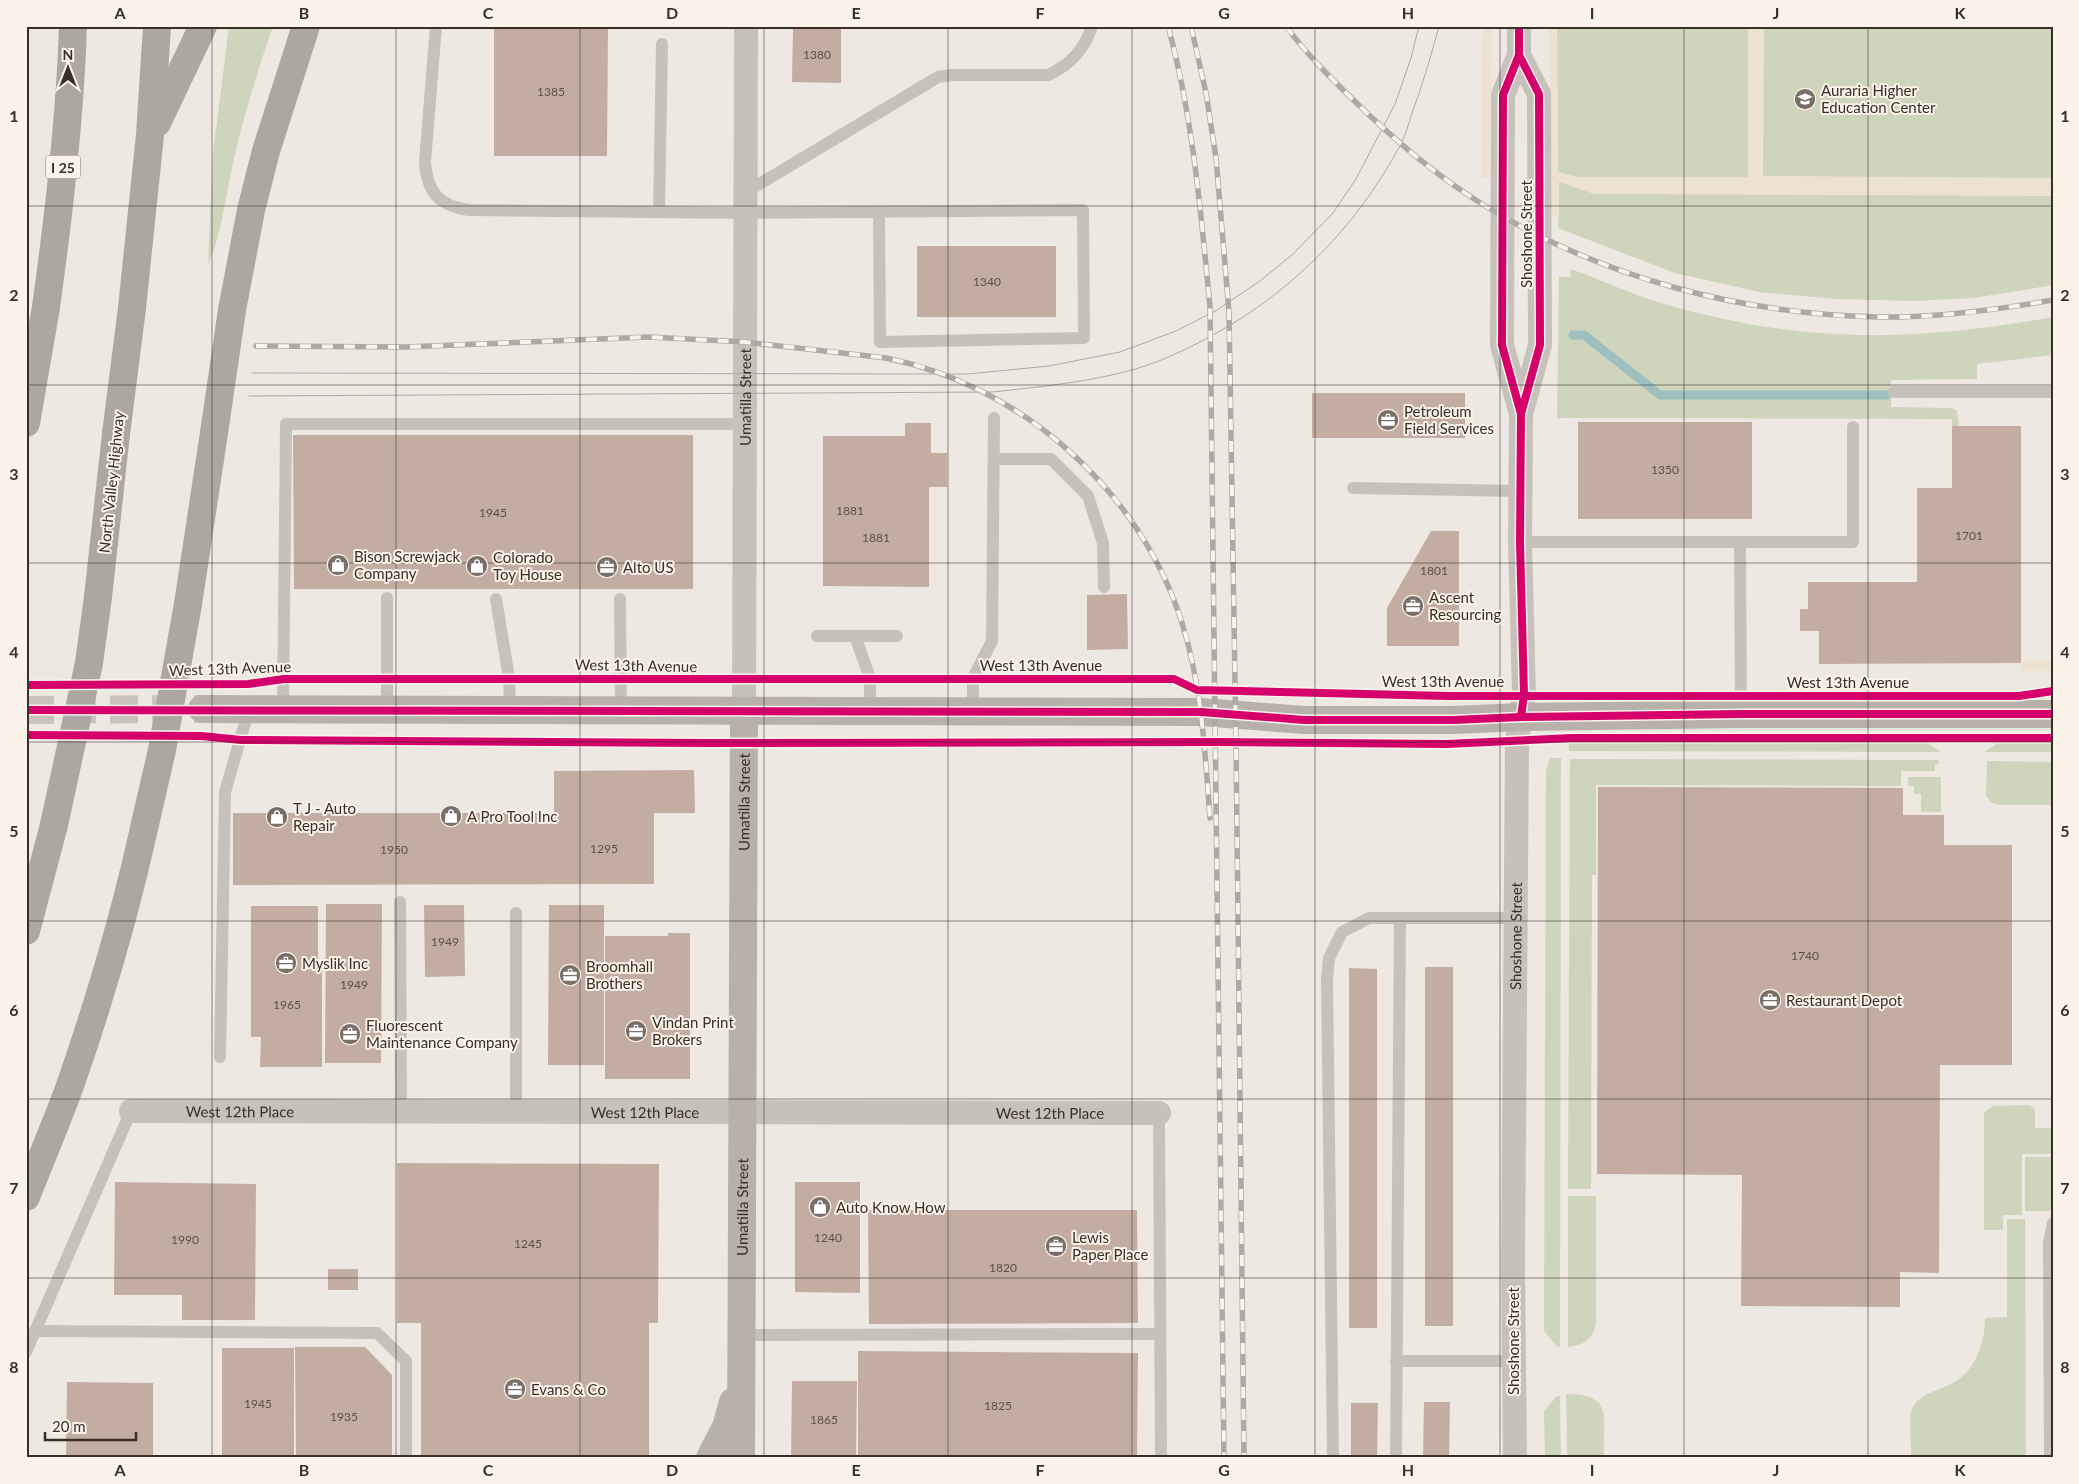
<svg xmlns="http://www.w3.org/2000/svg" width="2079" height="1484" viewBox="0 0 2079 1484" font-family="Lato,sans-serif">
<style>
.green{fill:#cfd4bc}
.plaza{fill:#ede1d1}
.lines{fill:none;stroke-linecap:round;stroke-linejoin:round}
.stream{stroke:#9dbfc0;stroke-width:9}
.building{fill:#c3ada3}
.secondary-tunnel{stroke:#cac3bd;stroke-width:28;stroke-dasharray:28 14;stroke-linecap:butt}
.lane{stroke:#c7c1bb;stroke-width:12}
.street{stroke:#c7c1bb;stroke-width:24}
.secondary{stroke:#b8b1ab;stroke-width:28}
.highway{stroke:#ada7a1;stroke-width:28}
.tram{stroke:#afa9a5;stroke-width:1}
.rail-casing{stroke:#afa9a5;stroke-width:5.5}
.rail{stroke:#fbf3e9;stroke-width:4;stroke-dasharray:11;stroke-linecap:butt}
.highway-bridge{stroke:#ada7a1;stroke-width:28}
.cycleway-casing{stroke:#fbf3e9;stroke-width:11}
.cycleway{stroke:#d6006c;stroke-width:8}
.grid{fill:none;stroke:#392e28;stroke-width:1;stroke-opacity:0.55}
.labels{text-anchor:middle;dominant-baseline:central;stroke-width:4;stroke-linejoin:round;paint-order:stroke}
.number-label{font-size:12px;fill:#5c4e47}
.shield{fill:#fbf3e9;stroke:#736962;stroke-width:1}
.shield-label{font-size:14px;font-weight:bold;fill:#392e28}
.poi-label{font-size:15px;fill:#392e28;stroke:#fbf3e9;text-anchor:start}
.street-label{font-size:15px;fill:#392e28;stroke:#fbf3e9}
.neatline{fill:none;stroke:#392e28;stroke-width:2}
.grid-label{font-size:16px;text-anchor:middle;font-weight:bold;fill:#392e28}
</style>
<rect width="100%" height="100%" fill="#eee8e2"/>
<g class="green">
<path d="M 229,26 L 273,26 C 258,70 244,114 234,159 C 225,194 223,232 208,264 L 213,153 Z"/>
<path d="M 1557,26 L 2053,26 L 2053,285 L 1974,298 L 1914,301 L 1836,299 L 1759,292 L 1675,273 L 1558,228 L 1559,182 L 1576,177 L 1558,172 Z"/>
<path d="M 1570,269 C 1590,275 1608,284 1627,291 C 1652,301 1680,309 1707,315 C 1827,344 1932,339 2053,317 L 2053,355 L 1977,364 L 1977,379 L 1891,380 L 1891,407 L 1952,408 L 1957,411 L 1959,426 L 1952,426 L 1952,419 L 1557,418 L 1559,277 L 1571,277 Z"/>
<path d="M 1579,741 L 1926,742 L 1941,752 L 1569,751 L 1569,744 Z"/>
<path d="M 2001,741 L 2053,741 L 2053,752 L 1984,752 Z"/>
<path d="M 1550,758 L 1561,758 L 1560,1347 L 1557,1347 L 1544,1331 L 1546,770 Z"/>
<path d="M 1570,759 L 1939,760 L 1939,764 L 1935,765 L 1935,771 L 1901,771 L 1901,786 L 1596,785 L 1596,875 L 1592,875 L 1591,1189 L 1568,1189 Z"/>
<path d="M 1987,761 L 2053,762 L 2053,805 L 1998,805 L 1992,803 L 1986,796 Z"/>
<path d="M 1908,777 L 1941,777 L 1941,812 L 1921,812 L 1921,794 L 1914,794 L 1914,786 L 1908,786 Z"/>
<path d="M 2029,1105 L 2035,1109 L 2035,1128 L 2053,1128 L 2053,1154 L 2022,1154 L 2022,1215 L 2003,1215 L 2003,1230 L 1984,1230 L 1984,1113 L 1993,1106 Z"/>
<rect x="2025" y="1157" width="28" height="54"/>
<path d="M 1568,1196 L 1596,1196 L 1596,1323 C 1593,1340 1583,1345 1568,1347 Z"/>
<path d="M 2007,1219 L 2025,1219 L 2026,1458 L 1567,1458 L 1566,1394 C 1616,1393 1602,1421 1604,1456 L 1911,1455 C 1912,1443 1908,1419 1912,1409 C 1919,1393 1939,1391 1953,1383 C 1976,1370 1985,1342 1985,1318 L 2007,1317 Z"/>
<path d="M 1557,1396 L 1560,1396 L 1561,1458 L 1545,1458 L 1544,1411 Z"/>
</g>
<g class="plaza">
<path d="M 1483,26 L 1492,26 L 1489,178 L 1481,178 Z"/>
<path d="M 1549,26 L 1557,26 L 1558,172 L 1576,177 L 1748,177 L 1748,26 L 1764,26 L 1763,176 L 2053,178 L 2053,196 L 1594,194 L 1559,182 L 1559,215 L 1551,215 Z"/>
<rect x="2021" y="660" width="32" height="11"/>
</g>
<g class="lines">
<path class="stream" d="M 1573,335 L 1584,335 L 1660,395 L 1887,395"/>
</g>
<g class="building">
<path d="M 494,26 L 608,26 L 607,156 L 494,156 Z"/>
<path d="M 793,26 L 841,26 L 841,83 L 792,82 Z"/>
<rect x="917" y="246" width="139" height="71"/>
<rect x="1312" y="393" width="153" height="45"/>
<rect x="1578" y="422" width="174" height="97"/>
<path d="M 905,423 L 931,423 L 931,453 L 947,453 L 947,487 L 929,487 L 929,587 L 823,586 L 823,436 L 905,436 Z"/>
<path d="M 1952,426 L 2021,426 L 2021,663 L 1819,664 L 1819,631 L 1800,631 L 1800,609 L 1808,609 L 1808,582 L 1917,582 L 1917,488 L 1952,488 Z"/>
<path d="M 293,435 L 693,435 L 693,589 L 294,589 Z"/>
<path d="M 1431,531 L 1459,531 L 1459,646 L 1387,646 L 1387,608 Z"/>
<path d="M 1127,594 L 1128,649 L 1087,650 L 1087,595 Z"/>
<path d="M 694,770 L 695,813 L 654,813 L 654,884 L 233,885 L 233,813 L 554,813 L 554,771 Z"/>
<path d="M 1598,787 L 1903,788 L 1903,815 L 1944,815 L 1944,845 L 2012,845 L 2012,1065 L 1940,1065 L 1939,1273 L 1900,1272 L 1900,1307 L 1741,1306 L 1742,1175 L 1597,1174 Z"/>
<path d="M 326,904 L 382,904 L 381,1063 L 325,1063 Z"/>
<path d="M 424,905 L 464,905 L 465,976 L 425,977 Z"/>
<path d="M 549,905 L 604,905 L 604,1065 L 548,1065 Z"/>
<path d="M 251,906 L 318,906 L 318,970 L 322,970 L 322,1067 L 260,1067 L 261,1037 L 251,1037 Z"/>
<path d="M 668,933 L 690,933 L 690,1079 L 605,1079 L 605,936 L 668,936 Z"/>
<rect x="1425" y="967" width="28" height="359"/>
<path d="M 1349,968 L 1377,969 L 1377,1328 L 1349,1328 Z"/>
<path d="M 397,1163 L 659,1164 L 658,1323 L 649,1323 L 649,1458 L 421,1458 L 421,1323 L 397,1323 Z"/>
<path d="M 115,1182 L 256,1184 L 255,1320 L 182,1320 L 182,1295 L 114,1295 Z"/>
<path d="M 795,1182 L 860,1182 L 860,1293 L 795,1292 Z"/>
<path d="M 868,1210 L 1137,1210 L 1138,1323 L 869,1324 Z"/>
<rect x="328" y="1269" width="30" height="21"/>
<path d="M 295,1347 L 365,1347 L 392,1375 L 392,1458 L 296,1458 Z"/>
<rect x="222" y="1348" width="72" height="110"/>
<path d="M 858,1351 L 1138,1353 L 1137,1458 L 858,1458 Z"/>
<path d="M 792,1381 L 857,1381 L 856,1458 L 791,1458 Z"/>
<path d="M 67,1382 L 153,1383 L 153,1458 L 66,1458 Z"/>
<path d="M 1424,1402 L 1450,1402 L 1449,1458 L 1423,1458 Z"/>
<path d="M 1351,1403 L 1378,1403 L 1377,1458 L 1351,1458 Z"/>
</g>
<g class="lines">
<path class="secondary-tunnel" d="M 26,710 L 202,709"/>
<g class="lane">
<path d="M 436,26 L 425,162 C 427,192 439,206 469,210 L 745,213 L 1083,210 L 1084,338 L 880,342 L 879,212"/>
<path d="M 746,192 L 938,77 L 952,75 L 1048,75 C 1070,65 1085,49 1092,26"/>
<path d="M 659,212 L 662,44"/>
<path d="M 1894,392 L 2053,392"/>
<path d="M 994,459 L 1051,459 L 1088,496 L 1103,543 L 1104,587"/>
<path d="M 1353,488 L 1520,491"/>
<path d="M 1520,542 L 1853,542 L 1853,427"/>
<path d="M 1740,542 L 1741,714"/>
<path d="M 387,598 L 387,710"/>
<path d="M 496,599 L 509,678 L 510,710"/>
<path d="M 620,599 L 621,711"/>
<path d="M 817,636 L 897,636"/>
<path d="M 855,636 L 870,678 L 870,711"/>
<path d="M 283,709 L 286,424 L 745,424"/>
<path d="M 973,712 L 973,678 L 992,641 L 994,418"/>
<path d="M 400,902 L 401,1112"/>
<path d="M 516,913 L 516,1112"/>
<path d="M 220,1057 L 225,792 L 249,709"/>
<path d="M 1159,1113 L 1161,1458"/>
<path d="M 35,1331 L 377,1333 L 406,1361 L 406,1458"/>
<path d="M 741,1335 L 1160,1334"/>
<path d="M 26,1352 L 131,1111"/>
<path d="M 1396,1361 L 1513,1361"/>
<path d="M 1333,1458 L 1327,979 L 1329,958 L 1342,932 L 1369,918 L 1516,918"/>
<path d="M 1396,1458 L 1400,918"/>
<path d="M 2050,1458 L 2049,1243 L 2053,1223"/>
</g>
<g class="street">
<path d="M 1519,26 L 1519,55 L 1503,95 L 1502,345 L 1521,414"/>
<path id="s1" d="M 744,711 L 746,26"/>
<path id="s2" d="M 131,1111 L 1159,1113"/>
<path id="s3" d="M 1515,1458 L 1513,1267 L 1517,741 L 1524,695 L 1520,542 L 1521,414 L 1540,345 L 1539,94 L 1519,55"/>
</g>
<g class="secondary">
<path d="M 202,709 L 1201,712 L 1304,720 L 1453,720 L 1521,717 L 1741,714 L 2053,714"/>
<path d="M 710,1458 L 726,1427 L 733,1402"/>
<path id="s4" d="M 741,1458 L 744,711"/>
</g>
<g class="highway">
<path d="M 157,123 L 203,26"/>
<path d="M 46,307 C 59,214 70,120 73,26"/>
<path d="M 132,308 L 150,135 L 157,26"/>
<path d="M 232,310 L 251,210 L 266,151 L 306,26"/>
<path d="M 98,597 L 116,434"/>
<path d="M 188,604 L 214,433"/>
<path d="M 26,931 L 54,825"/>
<path d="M 26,1197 C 41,1158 58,1120 72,1080 C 101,996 126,911 145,824"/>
</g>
<g class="tram">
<path d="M 252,373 L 968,374 L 1049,366 L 1120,352 L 1176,331 L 1217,310 L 1260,281 L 1293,254 L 1333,213 L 1356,179 L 1395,104 L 1411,58 L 1419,26"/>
<path d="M 249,396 L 993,392 C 1037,387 1081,383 1124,372 C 1149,366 1175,355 1198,343 C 1287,298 1356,229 1402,142 C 1406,133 1409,123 1412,113 C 1423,84 1431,56 1439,26"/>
</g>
<g class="rail-casing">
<g id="rail">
<path d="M 1168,26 C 1193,117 1201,214 1210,307 L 1224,1458"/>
<path d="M 1191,26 L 1206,93 L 1216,158 L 1229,312 L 1236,742 L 1244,1458"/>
<path d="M 1286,26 C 1309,58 1340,87 1368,114 C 1405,149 1444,181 1487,207 C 1603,278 1741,314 1877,317 C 1936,318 1995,310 2053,300"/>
<path d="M 256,346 L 406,347 L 649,337 L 745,342 L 886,358 C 1021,385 1141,491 1182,623 C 1202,686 1205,753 1210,818"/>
</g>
</g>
<use href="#rail" class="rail"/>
<g class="highway-bridge">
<path d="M 26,423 L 46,307"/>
<path d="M 214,433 L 232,310"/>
<path d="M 116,434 L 132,308"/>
<path d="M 145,824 L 162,750 L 188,604"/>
<path d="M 54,825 L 89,663 L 98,597"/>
</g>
<g class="cycleway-casing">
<g id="cycleway">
<path d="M 1519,26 L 1519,55 L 1503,95 L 1502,345 L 1521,414"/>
<path d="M 1519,55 L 1539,94 L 1540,345 L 1521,414 L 1520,542 L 1524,695 L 1521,717"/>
<path d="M 26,685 L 248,684 L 284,679 L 1174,679 L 1197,690 L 1448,696 L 2019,696 L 2053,691"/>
<path d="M 26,710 L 1201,712 L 1304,720 L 1453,720 L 1521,717 L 1741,714 L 2053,714"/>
<path d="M 26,735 L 201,736 L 241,740 L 702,743 L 1216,742 L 1446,744 L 1572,738 L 2053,738"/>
</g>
</g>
<use href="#cycleway" class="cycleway"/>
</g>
<path class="grid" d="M 212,26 L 212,1458M 396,26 L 396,1458M 580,26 L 580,1458M 764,26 L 764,1458M 948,26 L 948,1458M 1132,26 L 1132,1458M 1315,26 L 1315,1458M 1500,26 L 1500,1458M 1684,26 L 1684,1458M 1868,26 L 1868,1458M 26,206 L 2053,206M 26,385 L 2053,385M 26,563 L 2053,563M 26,742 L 2053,742M 26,921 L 2053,921M 26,1099 L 2053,1099M 26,1278 L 2053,1278"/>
<defs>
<g id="university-disc" transform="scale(1.125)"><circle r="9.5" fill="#786f69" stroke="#fbf3e9"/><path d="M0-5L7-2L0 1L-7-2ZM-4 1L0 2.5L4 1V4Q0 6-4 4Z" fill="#fff"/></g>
<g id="office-disc" transform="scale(1.125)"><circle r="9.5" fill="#786f69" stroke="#fbf3e9"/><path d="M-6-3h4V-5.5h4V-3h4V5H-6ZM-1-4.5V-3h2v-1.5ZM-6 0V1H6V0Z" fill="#fff"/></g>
<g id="shop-disc" transform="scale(1.125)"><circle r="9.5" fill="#786f69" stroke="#fbf3e9"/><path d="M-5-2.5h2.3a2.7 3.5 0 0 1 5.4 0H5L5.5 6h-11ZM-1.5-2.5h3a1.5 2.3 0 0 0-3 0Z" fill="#fff"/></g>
</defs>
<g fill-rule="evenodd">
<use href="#university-disc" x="1805" y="99"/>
<use href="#office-disc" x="1388" y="420"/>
<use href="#shop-disc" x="338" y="565"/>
<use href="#shop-disc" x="477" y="566"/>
<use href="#office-disc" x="607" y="567"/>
<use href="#office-disc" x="1413" y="606"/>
<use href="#shop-disc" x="451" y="816"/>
<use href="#shop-disc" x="277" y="817"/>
<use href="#office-disc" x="286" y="963"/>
<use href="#office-disc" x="570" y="975"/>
<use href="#office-disc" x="1770" y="1000"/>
<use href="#office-disc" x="636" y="1031"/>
<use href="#office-disc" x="350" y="1034"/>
<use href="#shop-disc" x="820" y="1207"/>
<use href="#office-disc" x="1056" y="1246"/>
<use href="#office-disc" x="515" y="1389"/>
</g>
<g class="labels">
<g class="number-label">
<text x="817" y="54">1380</text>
<text x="551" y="91">1385</text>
<text x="987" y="281">1340</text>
<text x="1665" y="469">1350</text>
<text x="850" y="510">1881</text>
<text x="493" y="512">1945</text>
<text x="1969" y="535">1701</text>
<text x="876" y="537">1881</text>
<text x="1434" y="570">1801</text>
<text x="604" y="848">1295</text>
<text x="394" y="849">1950</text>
<text x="445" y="941">1949</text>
<text x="1805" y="955">1740</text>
<text x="354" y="984">1949</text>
<text x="287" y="1004">1965</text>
<text x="828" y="1237">1240</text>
<text x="185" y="1239">1990</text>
<text x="528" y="1243">1245</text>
<text x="1003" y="1267">1820</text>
<text x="258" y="1403">1945</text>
<text x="998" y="1405">1825</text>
<text x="344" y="1416">1935</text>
<text x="824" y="1419">1865</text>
</g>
<rect class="shield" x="45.5" y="155.5" width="35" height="23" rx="4"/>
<g class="shield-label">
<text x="63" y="167">I 25</text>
</g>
<g class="poi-label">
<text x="1821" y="90">Auraria Higher<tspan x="1821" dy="17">Education Center</tspan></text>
<text x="1404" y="411">Petroleum<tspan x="1404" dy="17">Field Services</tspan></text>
<text x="354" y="556">Bison Screwjack<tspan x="354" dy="17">Company</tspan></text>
<text x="493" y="557">Colorado<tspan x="493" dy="17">Toy House</tspan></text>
<text x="623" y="567">Alto US</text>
<text x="1429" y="597">Ascent<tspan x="1429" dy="17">Resourcing</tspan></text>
<text x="293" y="808">T J - Auto<tspan x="293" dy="17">Repair</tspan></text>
<text x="467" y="816">A Pro Tool Inc</text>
<text x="302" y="963">Myslik Inc</text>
<text x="586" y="966">Broomhall<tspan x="586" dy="17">Brothers</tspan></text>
<text x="1786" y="1000">Restaurant Depot</text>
<text x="652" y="1022">Vindan Print<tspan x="652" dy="17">Brokers</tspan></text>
<text x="366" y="1025">Fluorescent<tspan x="366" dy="17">Maintenance Company</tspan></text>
<text x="836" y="1207">Auto Know How</text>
<text x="1072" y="1237">Lewis<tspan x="1072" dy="17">Paper Place</tspan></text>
<text x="531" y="1389">Evans &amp; Co</text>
</g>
<g class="street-label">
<text transform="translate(1526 234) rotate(-90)">Shoshone Street</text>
<text stroke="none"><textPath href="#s1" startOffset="314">Umatilla Street</textPath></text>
<text transform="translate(111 482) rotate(-84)">North Valley Highway</text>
<text transform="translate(636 665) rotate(1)">West 13th Avenue</text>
<text x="1041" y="665">West 13th Avenue</text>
<text transform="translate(230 668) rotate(-2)">West 13th Avenue</text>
<text x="1443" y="681">West 13th Avenue</text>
<text x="1848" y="682">West 13th Avenue</text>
<text stroke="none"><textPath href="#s4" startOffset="656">Umatilla Street</textPath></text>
<text stroke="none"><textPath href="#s3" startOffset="522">Shoshone Street</textPath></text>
<text stroke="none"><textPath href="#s2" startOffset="109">West 12th Place</textPath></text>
<text stroke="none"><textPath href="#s2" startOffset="514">West 12th Place</textPath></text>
<text stroke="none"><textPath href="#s2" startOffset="919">West 12th Place</textPath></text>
<text stroke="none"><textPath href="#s4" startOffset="251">Umatilla Street</textPath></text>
<text transform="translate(1513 1341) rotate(-90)">Shoshone Street</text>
</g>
</g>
<rect width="2079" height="1484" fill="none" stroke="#fbf3e9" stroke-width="55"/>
<g transform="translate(68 68)" stroke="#fbf3e9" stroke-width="4" paint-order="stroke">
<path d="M0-4L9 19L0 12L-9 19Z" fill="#392e28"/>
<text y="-8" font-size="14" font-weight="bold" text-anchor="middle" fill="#392e28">N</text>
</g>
<path d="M45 1432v8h91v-8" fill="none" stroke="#392e28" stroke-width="2.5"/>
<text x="52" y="1432" font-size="15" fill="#392e28" stroke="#fbf3e9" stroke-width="4" paint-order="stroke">20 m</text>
<rect x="28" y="28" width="2024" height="1428" class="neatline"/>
<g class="grid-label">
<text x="120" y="19">A</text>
<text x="304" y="19">B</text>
<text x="488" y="19">C</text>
<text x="672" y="19">D</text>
<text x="856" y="19">E</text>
<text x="1040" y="19">F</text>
<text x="1224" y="19">G</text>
<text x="1408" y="19">H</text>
<text x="1592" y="19">I</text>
<text x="1776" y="19">J</text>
<text x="1960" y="19">K</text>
<text x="14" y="122">1</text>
<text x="2065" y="122">1</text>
<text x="14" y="301">2</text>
<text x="2065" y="301">2</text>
<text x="14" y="480">3</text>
<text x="2065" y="480">3</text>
<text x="14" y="658">4</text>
<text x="2065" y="658">4</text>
<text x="14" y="837">5</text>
<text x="2065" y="837">5</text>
<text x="14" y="1016">6</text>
<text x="2065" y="1016">6</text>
<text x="14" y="1194">7</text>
<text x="2065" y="1194">7</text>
<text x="14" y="1373">8</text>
<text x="2065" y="1373">8</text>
<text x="120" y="1476">A</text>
<text x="304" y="1476">B</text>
<text x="488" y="1476">C</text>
<text x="672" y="1476">D</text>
<text x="856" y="1476">E</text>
<text x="1040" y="1476">F</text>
<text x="1224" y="1476">G</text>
<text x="1408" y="1476">H</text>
<text x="1592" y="1476">I</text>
<text x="1776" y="1476">J</text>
<text x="1960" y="1476">K</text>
</g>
</svg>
